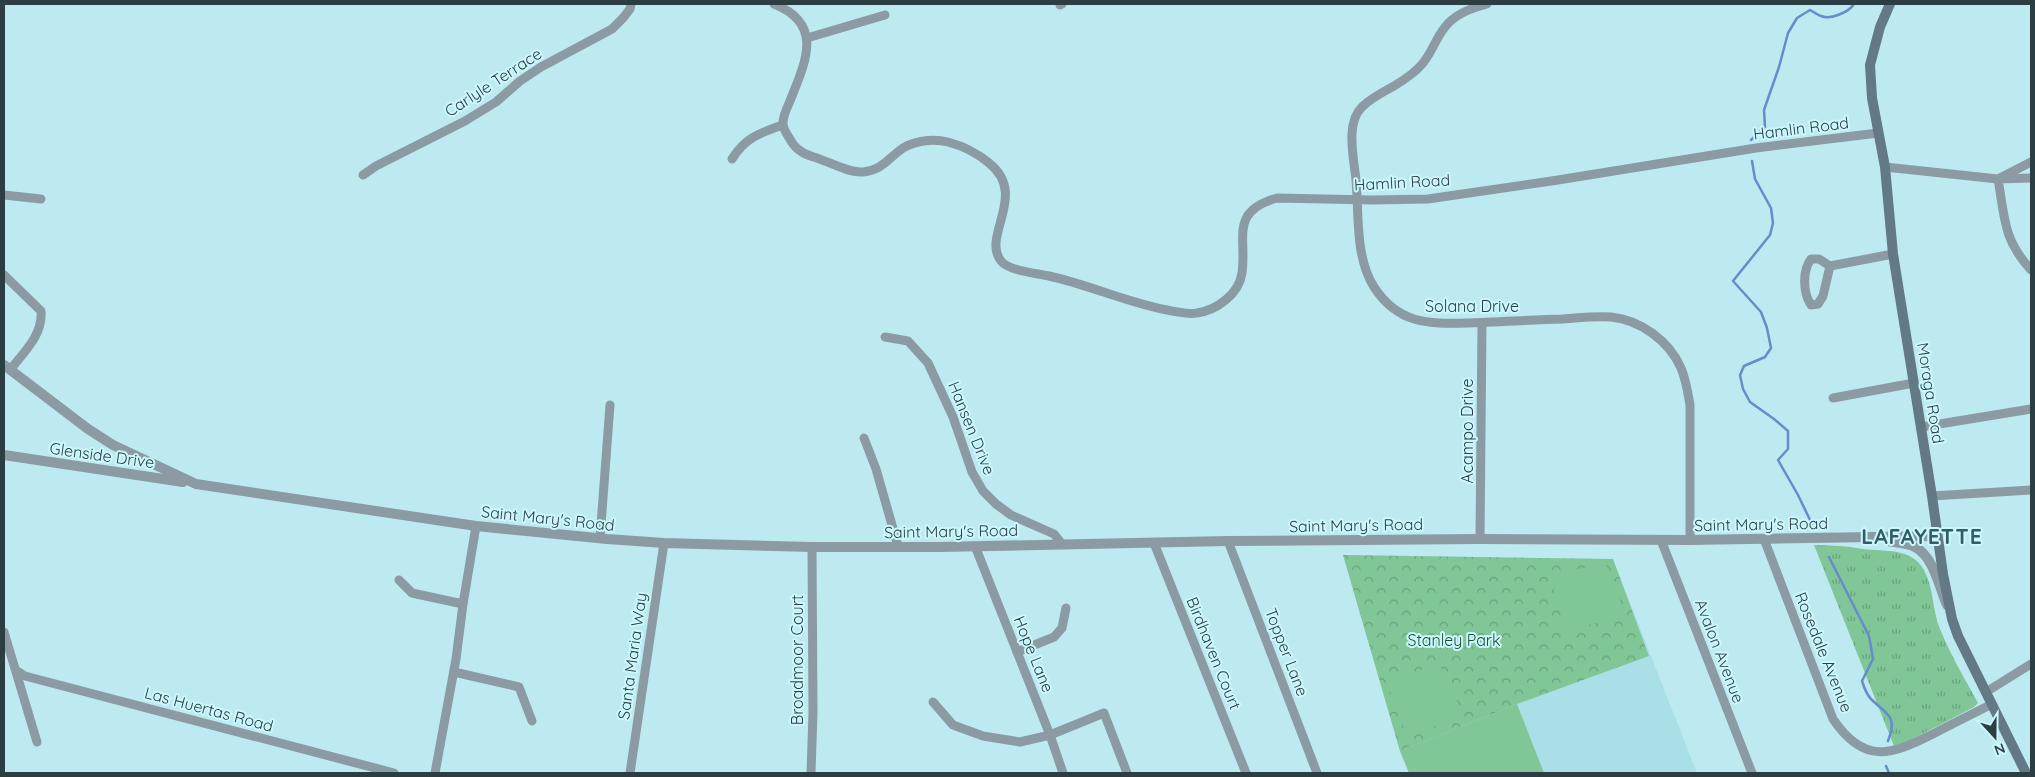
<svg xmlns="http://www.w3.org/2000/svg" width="2035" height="777" viewBox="0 0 2035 777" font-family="Quicksand,sans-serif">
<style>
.built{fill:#a9e0e7}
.grass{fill:url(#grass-tufts)}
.forest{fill:url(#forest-crowns)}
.pitch{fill:#80c697}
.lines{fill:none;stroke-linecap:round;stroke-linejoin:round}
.stream{stroke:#658ccb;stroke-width:2.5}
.minor{stroke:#8c9ba3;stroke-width:9}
.tertiary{stroke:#8c9ba3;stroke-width:10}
.secondary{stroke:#637985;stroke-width:10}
.labels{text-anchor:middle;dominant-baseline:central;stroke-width:4;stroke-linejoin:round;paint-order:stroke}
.street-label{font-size:16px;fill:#2c3e41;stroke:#caf8fe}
.park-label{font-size:16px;fill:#195130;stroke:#caf8fe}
.district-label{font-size:21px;font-weight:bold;letter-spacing:1px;fill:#345d63;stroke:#caf8fe}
</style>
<defs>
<pattern id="grass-tufts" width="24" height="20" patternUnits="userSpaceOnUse" patternTransform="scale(1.25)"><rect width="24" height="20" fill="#80c697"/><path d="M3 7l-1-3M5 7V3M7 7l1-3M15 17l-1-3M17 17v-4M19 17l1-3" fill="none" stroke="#69a27d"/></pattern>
<pattern id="forest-crowns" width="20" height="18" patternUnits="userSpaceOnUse" patternTransform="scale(1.25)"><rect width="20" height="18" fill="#80c697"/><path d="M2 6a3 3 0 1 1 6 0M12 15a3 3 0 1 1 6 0" fill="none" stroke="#69a27d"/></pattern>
</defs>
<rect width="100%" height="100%" fill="#bdeaf1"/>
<path class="built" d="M 1343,555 L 1613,559 L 1697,773 L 1409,773 L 1400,751 Z"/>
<path class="grass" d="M 1814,545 C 1831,545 1846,546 1863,549 C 1885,552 1911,547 1924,570 C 1934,588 1932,610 1940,629 C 1950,654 1965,679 1978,703 L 1974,707 L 1909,741 L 1894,746 Z"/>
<path class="forest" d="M 1343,555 L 1613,559 L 1649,656 L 1517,704 L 1400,751 Z"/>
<g class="pitch">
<path d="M 1606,565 L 1626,616 L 1565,631 L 1550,573 Z"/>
<path d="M 1440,666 L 1464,716 L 1407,736 L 1387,683 L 1425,668 Z"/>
<path d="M 1517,704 L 1544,773 L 1409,773 L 1400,751 Z"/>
</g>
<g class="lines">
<g class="stream">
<path d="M 1751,140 L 1765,127 L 1764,110 L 1779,67 L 1788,33 L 1797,18 L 1810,10 C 1814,12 1817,15 1821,16 C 1831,20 1849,12 1854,4"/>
<path d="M 1752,161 L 1755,179 L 1771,208 L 1773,223 L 1770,235 L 1733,281 L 1761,312 L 1767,328 L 1771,348 L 1765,357 L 1744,366 L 1740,375 L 1743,389 L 1750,402 L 1774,419 L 1788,431 L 1788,449 L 1778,460 L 1798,495 L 1812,524"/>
<path d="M 1829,557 L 1869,636 L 1873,659 L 1862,681 C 1864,687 1866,694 1871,699 C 1887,715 1898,715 1888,741"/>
<path d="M 1886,766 L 1889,773"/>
</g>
<g class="minor">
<path d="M 774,4 C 825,24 805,63 790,101 C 787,108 782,117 783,125 C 784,131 790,139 793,144 C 800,154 812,156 822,160 C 834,164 850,173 863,172 C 881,170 886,161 899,151 C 911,141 932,138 948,142 C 963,146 977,153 989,163 C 1029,195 981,236 1001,261 C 1009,271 1036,273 1049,276 C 1091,285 1129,304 1172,311 C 1180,312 1189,315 1197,313 C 1217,310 1239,294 1242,273 C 1247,237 1229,212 1277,198 L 1372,200 L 1428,199 L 1558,180 L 1756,148 L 1878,133"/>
<path d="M 1487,4 C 1471,8 1455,14 1445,27 C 1436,38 1432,52 1423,63 C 1415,73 1404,80 1394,86 C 1383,92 1371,98 1362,107 C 1345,123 1354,159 1356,180 C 1359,214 1355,257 1374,287 C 1398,324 1428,324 1467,323 C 1499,322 1530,320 1562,319 C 1577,318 1595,316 1611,317 C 1641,320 1669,341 1681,368 C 1686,380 1688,393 1690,405 L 1690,540"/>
<path d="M 1060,5 L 1062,4"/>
<path d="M 807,38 L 885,15"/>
<path d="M 732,159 C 746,137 760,133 783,125"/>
<path d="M 1885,167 L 1998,179 L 2031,162"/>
<path d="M 363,175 L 376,166 L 465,121 L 496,102 L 520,81 L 541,67 L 612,29 L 623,18 L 630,9 L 631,4"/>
<path d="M 2031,178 L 1998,179 C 2005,219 2003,239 2031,270"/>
<path d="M 4,195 L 41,199"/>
<path d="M 1830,266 L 1823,296 L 1818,304 L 1811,305 C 1803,293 1802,271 1811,259 L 1819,259 L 1830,266 L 1893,254"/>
<path d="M 4,275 L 41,311 C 43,335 24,352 10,370"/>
<path d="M 885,337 L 908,341 L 928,363 L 953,417 L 972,472 L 983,491 L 996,504 L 1011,515 L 1054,534 L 1062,544"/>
<path d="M 1833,398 L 1914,383"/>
<path d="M 1921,427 L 2031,409"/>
<path d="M 864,438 L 876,469 L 898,546"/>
<path d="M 1932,496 L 2031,490"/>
<path d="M 600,538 L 610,405"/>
<path d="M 1480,539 L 1482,323"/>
<path d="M 1764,539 L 1833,719 C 1864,765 1891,755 1933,734 C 1952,724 1972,714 1992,704"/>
<path d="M 1661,540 L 1752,773"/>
<path d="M 1228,541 L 1317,773"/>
<path d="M 1154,543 L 1246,773"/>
<path d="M 975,546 L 1050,735 L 1063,773"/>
<path d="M 399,580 L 412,593 L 463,604"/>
<path d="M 4,632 L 37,742"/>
<path d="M 1017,652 L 1054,637 L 1062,628 L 1066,608"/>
<path d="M 17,671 L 25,676 L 394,773"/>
<path d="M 454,672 L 519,687 L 532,721"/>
<path d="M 1986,692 L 2031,664"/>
<path d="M 933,702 L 953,725 L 983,736 L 1020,742 L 1050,735 L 1104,713 L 1127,773"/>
<path d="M 435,773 L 456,659 L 463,604 L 476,526"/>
<path d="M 630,773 L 664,543"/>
<path d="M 811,773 L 813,713 L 812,547"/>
</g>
<g class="tertiary">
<path d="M 4,365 L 88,429 L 113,445 L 196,484 L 476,526 L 607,539 L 664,543 L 812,547 L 940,547 L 1228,541 L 1480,539 L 1690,540 L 1937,536"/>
<path d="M 4,455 L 183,482"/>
<path d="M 1888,541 C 1896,543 1907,543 1915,547 C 1934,557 1939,587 1947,605"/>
</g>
<path class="secondary" d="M 1890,4 L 1880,27 L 1870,65 L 1872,98 L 1885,167 L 1893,254 L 1932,496 L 1943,574 L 1952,619 L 1958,636 L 2026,773"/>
</g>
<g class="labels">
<g class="street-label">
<text transform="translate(493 82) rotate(-33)">Carlyle Terrace</text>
<text transform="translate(1801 128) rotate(-7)">Hamlin Road</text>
<text transform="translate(1402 182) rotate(-3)">Hamlin Road</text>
<text x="1472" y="306">Solana Drive</text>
<text transform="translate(1931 393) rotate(81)">Moraga Road</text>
<text transform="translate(972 428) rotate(68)">Hansen Drive</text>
<text transform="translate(1467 431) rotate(-90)">Acampo Drive</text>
<text transform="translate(102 455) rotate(8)">Glenside Drive</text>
<text transform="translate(548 518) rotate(6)">Saint Mary's Road</text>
<text transform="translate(1761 524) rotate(-1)">Saint Mary's Road</text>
<text transform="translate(1356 525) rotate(-1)">Saint Mary's Road</text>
<text transform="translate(951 531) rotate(-1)">Saint Mary's Road</text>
<text transform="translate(1720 651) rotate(69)">Avalon Avenue</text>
<text transform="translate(1287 652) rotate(69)">Topper Lane</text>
<text transform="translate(1824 652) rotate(68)">Rosedale Avenue</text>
<text transform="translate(1214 653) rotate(68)">Birdhaven Court</text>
<text transform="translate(1034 654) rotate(68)">Hope Lane</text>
<text transform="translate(632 656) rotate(-82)">Santa Maria Way</text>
<text transform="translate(797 660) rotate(-90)">Broadmoor Court</text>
<text transform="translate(209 709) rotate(15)">Las Huertas Road</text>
</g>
<g class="park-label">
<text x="1454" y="640">Stanley Park</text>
</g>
<g class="district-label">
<text x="1922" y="536">LAFAYETTE</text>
</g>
</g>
<rect width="2035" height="777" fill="none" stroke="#2c3e41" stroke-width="10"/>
<g transform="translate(1995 737) rotate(159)" stroke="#caf8fe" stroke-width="4" paint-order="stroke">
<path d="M0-4L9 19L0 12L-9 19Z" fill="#2c3e41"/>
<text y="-8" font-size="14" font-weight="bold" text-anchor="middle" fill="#2c3e41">N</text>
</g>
</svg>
